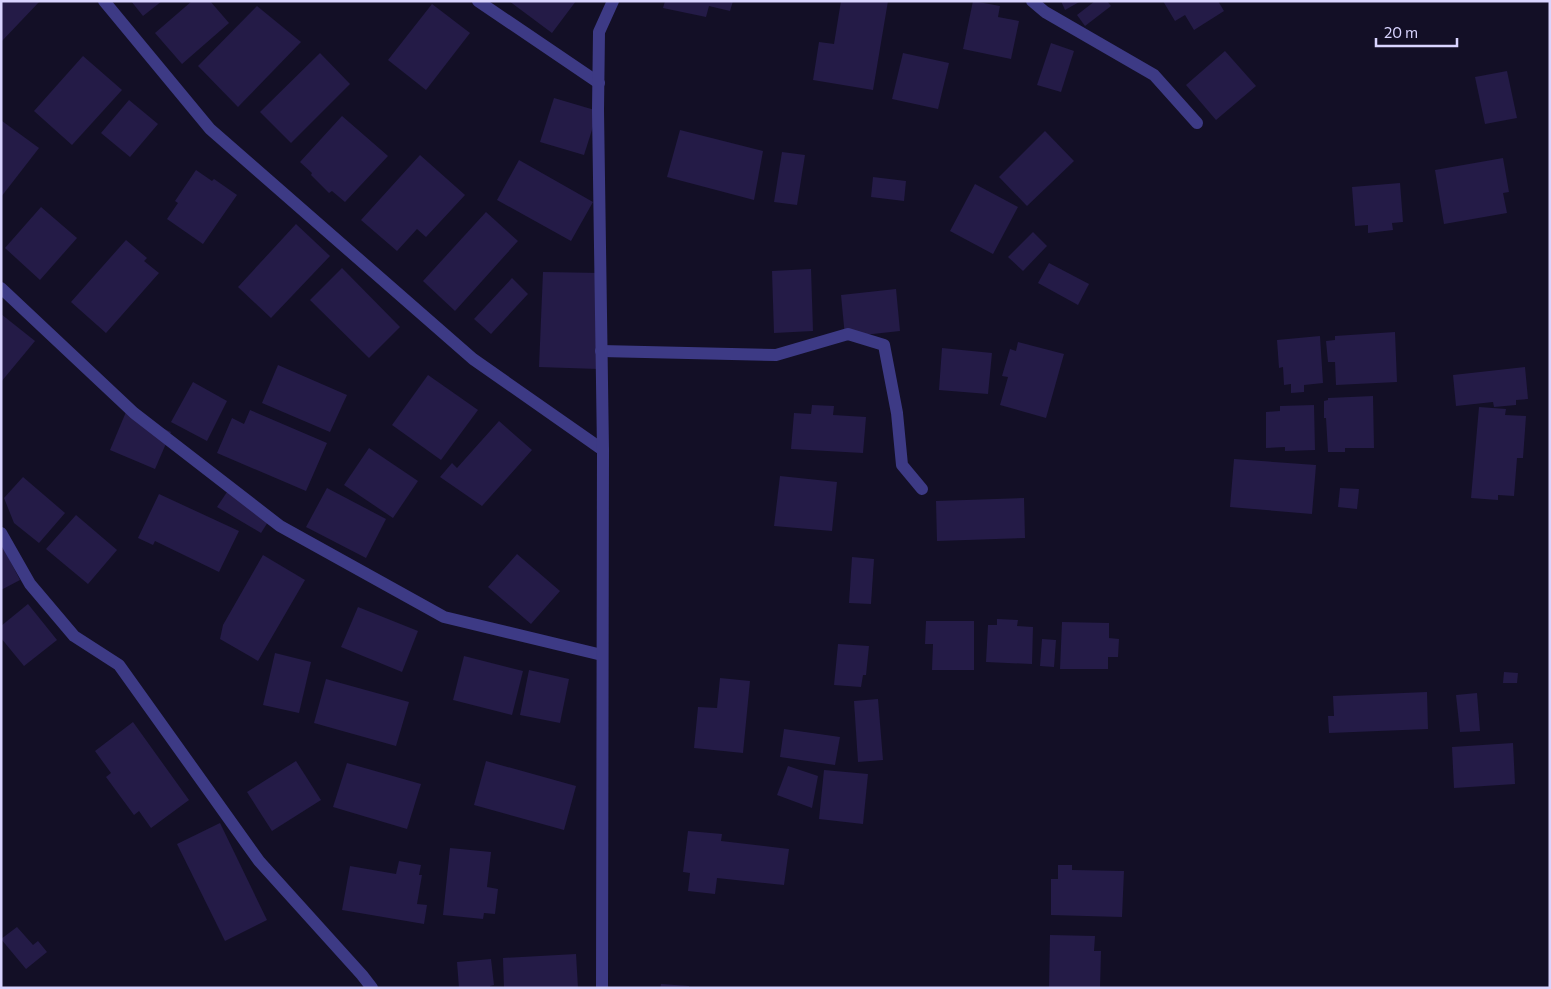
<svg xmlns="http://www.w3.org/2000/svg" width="1551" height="989" viewBox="0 0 1551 989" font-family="Commissioner,sans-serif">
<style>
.building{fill:#241b47}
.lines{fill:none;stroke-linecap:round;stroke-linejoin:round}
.minor{stroke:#3d3a85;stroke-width:12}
</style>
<rect width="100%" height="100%" fill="#130f26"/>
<g class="building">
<path d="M 1,1 L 40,1 L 1,42 Z"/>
<path d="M 131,1 L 162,1 L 143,16 Z"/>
<path d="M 192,1 L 210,1 L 229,23 L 182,64 L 155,33 Z"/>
<path d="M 509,1 L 576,1 L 552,33 Z"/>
<path d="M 665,1 L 733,1 L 730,11 L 709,6 L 706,17 L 663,8 Z"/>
<path d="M 841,1 L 888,1 L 873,90 L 813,80 L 819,42 L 834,44 Z"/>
<path d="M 973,1 L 1000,6 L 998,17 L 1019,21 L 1011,59 L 963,49 Z"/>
<path d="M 1061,1 L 1081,1 L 1065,10 Z"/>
<path d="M 1095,1 L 1107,1 L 1111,6 L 1085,26 L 1077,15 Z"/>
<path d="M 1163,1 L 1218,1 L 1224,11 L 1194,30 L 1185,15 L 1175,21 Z"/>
<path d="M 432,4 L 470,33 L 426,90 L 388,60 Z"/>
<path d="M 257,6 L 301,42 L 238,107 L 198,66 Z"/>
<path d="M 1051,43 L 1074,51 L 1061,92 L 1037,85 Z"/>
<path d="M 1225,51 L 1256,86 L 1216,120 L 1186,85 Z"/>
<path d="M 320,53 L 350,84 L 291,143 L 260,112 Z"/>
<path d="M 903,53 L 949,63 L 938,109 L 892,99 Z"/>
<path d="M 83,56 L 122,90 L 72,145 L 34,111 Z"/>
<path d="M 1507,71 L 1517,118 L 1485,124 L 1475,77 Z"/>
<path d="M 554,98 L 598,111 L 584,155 L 540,142 Z"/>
<path d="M 129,100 L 158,124 L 130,157 L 101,133 Z"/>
<path d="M 342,116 L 388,156 L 345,202 L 332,191 L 329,193 L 311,175 L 312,173 L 300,162 Z"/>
<path d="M 2,121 L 39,148 L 1,197 L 1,122 Z"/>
<path d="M 680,130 L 763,151 L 754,200 L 667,177 Z"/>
<path d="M 1045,131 L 1074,161 L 1027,206 L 999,177 Z"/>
<path d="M 782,152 L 805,155 L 797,205 L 774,202 Z"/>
<path d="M 420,155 L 465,195 L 426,237 L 417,229 L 397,251 L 361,220 Z"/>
<path d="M 1503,158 L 1509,192 L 1503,193 L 1507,213 L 1444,224 L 1435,170 Z"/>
<path d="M 519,160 L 593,202 L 571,241 L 497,200 Z"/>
<path d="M 196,170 L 212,181 L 214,179 L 237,195 L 203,244 L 167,219 L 178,203 L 175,201 Z"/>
<path d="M 873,177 L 906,181 L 904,201 L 871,197 Z"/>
<path d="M 1400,183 L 1403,222 L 1392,223 L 1393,230 L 1368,233 L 1368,225 L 1355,226 L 1352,187 Z"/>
<path d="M 975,184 L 1018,207 L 993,254 L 950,231 Z"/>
<path d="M 41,207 L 77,238 L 40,280 L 5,248 Z"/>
<path d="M 486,212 L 518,241 L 455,311 L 423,281 Z"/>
<path d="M 296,224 L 330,256 L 271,318 L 238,287 Z"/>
<path d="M 1033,232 L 1047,246 L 1023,271 L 1008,257 Z"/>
<path d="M 126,240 L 147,258 L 144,261 L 159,273 L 106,333 L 71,302 Z"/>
<path d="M 1049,263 L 1089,284 L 1078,305 L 1038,283 Z"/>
<path d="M 342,268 L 400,327 L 369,358 L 310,300 Z"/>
<path d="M 811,269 L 813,331 L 774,333 L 772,271 Z"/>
<path d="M 543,272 L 601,273 L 598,369 L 539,367 Z"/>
<path d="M 512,278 L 528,294 L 491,334 L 474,319 Z"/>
<path d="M 896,289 L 900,331 L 845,337 L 841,295 Z"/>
<path d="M 1,314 L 35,341 L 1,382 Z"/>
<path d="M 1395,332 L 1397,382 L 1336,385 L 1335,362 L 1328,362 L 1326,341 L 1335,340 L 1335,336 Z"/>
<path d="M 1320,336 L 1323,383 L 1304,385 L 1304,392 L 1291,393 L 1291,384 L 1284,385 L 1283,367 L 1279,368 L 1277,340 Z"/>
<path d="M 1018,342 L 1064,354 L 1046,418 L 1000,405 L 1008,377 L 1002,376 L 1010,349 L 1016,351 Z"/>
<path d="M 942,348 L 992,353 L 988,394 L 939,390 Z"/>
<path d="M 278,365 L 347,395 L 330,432 L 262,403 Z"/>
<path d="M 1525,367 L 1528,399 L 1516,400 L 1516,405 L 1494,407 L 1493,402 L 1456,406 L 1453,375 Z"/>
<path d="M 428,375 L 478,410 L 441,460 L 392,425 Z"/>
<path d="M 193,382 L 227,401 L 207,441 L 171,422 Z"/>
<path d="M 1373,396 L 1374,448 L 1345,448 L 1345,452 L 1328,452 L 1326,418 L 1324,418 L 1324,401 L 1328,400 L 1328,398 Z"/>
<path d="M 812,405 L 834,406 L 833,415 L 866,417 L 863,453 L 791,449 L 794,413 L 811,414 Z"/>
<path d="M 1314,405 L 1315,450 L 1285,451 L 1285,447 L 1266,448 L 1266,412 L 1280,411 L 1280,406 Z"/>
<path d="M 1479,407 L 1506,409 L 1505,415 L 1526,416 L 1523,458 L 1517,458 L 1514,496 L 1498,495 L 1498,500 L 1471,498 Z"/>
<path d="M 250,410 L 327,443 L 306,491 L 217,453 L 232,418 L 244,424 Z"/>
<path d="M 126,412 L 171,432 L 155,469 L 110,450 Z"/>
<path d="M 499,421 L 532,450 L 482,506 L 440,477 L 452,463 L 457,468 Z"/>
<path d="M 369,448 L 418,481 L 393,518 L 344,485 Z"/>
<path d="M 1234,459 L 1316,465 L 1312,514 L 1230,507 Z"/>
<path d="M 780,476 L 837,482 L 832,531 L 774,526 Z"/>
<path d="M 23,477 L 65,513 L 39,543 L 14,523 L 4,498 Z"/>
<path d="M 231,486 L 273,514 L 261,533 L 217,507 Z"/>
<path d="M 327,488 L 386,519 L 366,558 L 306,527 Z"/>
<path d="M 1340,488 L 1359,489 L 1357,509 L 1338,507 Z"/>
<path d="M 159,494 L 239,531 L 219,572 L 155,541 L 153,545 L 138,538 Z"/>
<path d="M 1024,498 L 1025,538 L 937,541 L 936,501 Z"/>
<path d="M 76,515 L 117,550 L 88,584 L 46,549 Z"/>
<path d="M 1,543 L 20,580 L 1,590 Z"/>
<path d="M 517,554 L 560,591 L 531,624 L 488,587 Z"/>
<path d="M 263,555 L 305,580 L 258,661 L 220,639 L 223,625 Z"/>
<path d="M 852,557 L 874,559 L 871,604 L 849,603 Z"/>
<path d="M 28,604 L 57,640 L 24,666 L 1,638 L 1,626 Z"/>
<path d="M 358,607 L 418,631 L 402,672 L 341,647 Z"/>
<path d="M 997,619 L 1018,620 L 1017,626 L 1033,627 L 1032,664 L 986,662 L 988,625 L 997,625 Z"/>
<path d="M 926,621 L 974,621 L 974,670 L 932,670 L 933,644 L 925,644 Z"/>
<path d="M 1062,622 L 1109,623 L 1109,638 L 1119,639 L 1118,657 L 1108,657 L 1108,669 L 1060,669 Z"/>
<path d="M 1042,639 L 1056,640 L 1054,667 L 1040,666 Z"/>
<path d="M 838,644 L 869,646 L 866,675 L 863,675 L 861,687 L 834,685 Z"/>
<path d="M 275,653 L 311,662 L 299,713 L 263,705 Z"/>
<path d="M 464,656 L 523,671 L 512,715 L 453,700 Z"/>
<path d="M 529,670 L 569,679 L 560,723 L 520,715 Z"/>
<path d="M 1504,672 L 1518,673 L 1517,683 L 1503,683 Z"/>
<path d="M 720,678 L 750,681 L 743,753 L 694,748 L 698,707 L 717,708 Z"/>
<path d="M 326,679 L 409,702 L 396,746 L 314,723 Z"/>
<path d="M 1427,692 L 1428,729 L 1329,733 L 1328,716 L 1334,716 L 1333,696 Z"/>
<path d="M 1477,693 L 1480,731 L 1460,732 L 1456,695 Z"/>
<path d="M 878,699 L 883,760 L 858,762 L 854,701 Z"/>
<path d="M 133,722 L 189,800 L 151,828 L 139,811 L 134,815 L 106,777 L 111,773 L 95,751 Z"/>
<path d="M 784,729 L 840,737 L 835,765 L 780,757 Z"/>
<path d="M 1513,743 L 1515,784 L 1454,788 L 1452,747 Z"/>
<path d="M 296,761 L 321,800 L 272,831 L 247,792 Z"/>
<path d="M 486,761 L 576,786 L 564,830 L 474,805 Z"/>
<path d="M 347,763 L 421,784 L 407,829 L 333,807 Z"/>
<path d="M 788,766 L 818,776 L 812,808 L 777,795 Z"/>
<path d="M 824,770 L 868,774 L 863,824 L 819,819 Z"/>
<path d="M 220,823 L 267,920 L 225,941 L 177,844 Z"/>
<path d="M 688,831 L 722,834 L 721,841 L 789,849 L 784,885 L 717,878 L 715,894 L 688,891 L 690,873 L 683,872 Z"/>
<path d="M 450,848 L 491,852 L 487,887 L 498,889 L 495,914 L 484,913 L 483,919 L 443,915 Z"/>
<path d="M 399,861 L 421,865 L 419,875 L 422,875 L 417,904 L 427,905 L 424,924 L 342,910 L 350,866 L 396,874 Z"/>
<path d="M 1058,865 L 1072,865 L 1072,870 L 1124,871 L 1122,917 L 1051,915 L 1051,879 L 1058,879 Z"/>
<path d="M 17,927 L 33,945 L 38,941 L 47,952 L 26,969 L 1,939 Z"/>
<path d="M 1050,935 L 1095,936 L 1094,951 L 1101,951 L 1100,988 L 1049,988 Z"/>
<path d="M 576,954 L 578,988 L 504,988 L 503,958 Z"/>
<path d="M 491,959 L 494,985 L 490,986 L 490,988 L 459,988 L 457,962 Z"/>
<path d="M 661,984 L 689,986 L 689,988 L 660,988 Z"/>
</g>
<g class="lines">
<g class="minor">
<path d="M 104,1 L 210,129 L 473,359 L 603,450"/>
<path d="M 478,1 L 599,83"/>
<path d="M 1032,1 L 1045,12 L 1154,75 L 1197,123"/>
<path d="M 1,288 L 134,413 L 280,526 L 444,617 L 602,655"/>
<path d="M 601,351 L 776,355 L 848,334 L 884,345 L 897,413 L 902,465 L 922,489"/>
<path d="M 1,533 L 30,584 L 74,636 L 119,665 L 259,861 L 362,975 L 372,988"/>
<path d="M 602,988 L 603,450 L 598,110 L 599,32 L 613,1"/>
</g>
</g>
<rect width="1551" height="989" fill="none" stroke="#d9d4ff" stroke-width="5"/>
<path d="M1376 38v8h81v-8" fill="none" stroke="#d9d4ff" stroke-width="2.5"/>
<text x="1384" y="38" font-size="15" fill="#d9d4ff" stroke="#130f26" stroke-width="4" paint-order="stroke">20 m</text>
</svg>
